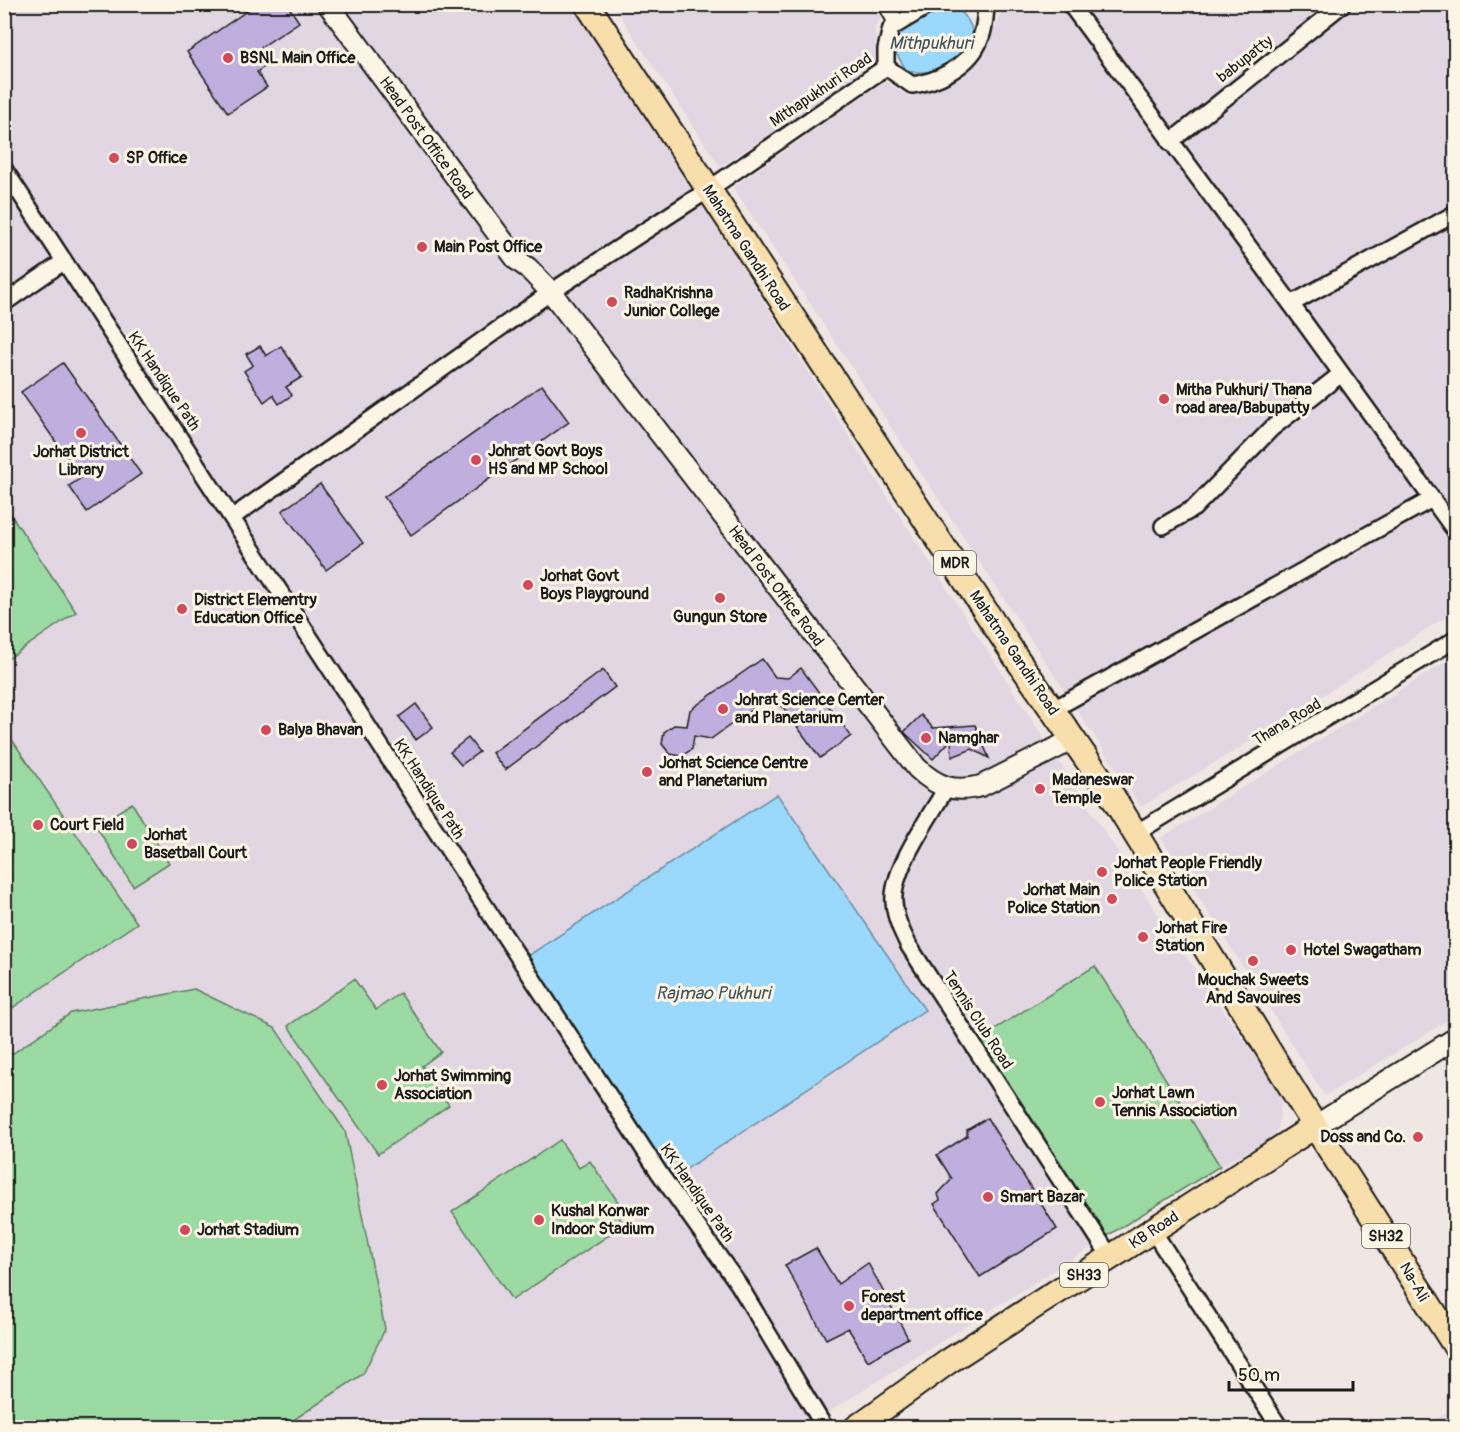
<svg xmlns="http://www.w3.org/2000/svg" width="1460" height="1432" viewBox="0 0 1460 1432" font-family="Pangolin,sans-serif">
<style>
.built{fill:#e2d6e2}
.green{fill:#9cdaa3;stroke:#5c7b60;stroke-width:1.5}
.water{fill:#9bd9fc;stroke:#688da2;stroke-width:1.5}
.building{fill:#c0aede;stroke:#1c1c1c;stroke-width:1.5}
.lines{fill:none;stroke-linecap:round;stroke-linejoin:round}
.minor-casing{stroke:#1c1c1c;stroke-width:20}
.tertiary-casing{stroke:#1c1c1c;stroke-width:24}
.primary-casing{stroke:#1c1c1c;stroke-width:28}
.minor{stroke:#fcf5e5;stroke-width:15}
.tertiary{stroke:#fcf5e5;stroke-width:20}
.primary{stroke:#f8deab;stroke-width:24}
.poi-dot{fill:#d1495b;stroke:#fcf5e5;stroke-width:2}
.labels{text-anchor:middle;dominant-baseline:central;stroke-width:6;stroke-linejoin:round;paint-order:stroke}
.shield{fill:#fcf5e5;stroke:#5f5d58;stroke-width:1.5}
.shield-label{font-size:15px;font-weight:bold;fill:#1c1c1c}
.poi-label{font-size:16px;font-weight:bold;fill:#1c1c1c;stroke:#fcf5e5;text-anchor:start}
.street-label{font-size:16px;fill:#1c1c1c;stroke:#fcf5e5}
.water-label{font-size:18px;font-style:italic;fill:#42555f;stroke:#fcf5e5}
</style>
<rect width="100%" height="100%" fill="#f0e7e4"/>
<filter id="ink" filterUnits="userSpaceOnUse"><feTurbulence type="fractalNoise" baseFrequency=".0167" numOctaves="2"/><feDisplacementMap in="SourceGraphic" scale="12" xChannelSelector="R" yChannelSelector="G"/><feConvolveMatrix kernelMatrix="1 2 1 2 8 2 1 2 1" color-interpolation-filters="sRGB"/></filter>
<g filter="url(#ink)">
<g class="built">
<path d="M 10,4 L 576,5 L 869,468 L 1172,936 L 1282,1096 L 1278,1129 L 1268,1140 L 1220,1166 L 805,1427 L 5,1427 L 4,9 Z"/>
<path d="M 613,5 L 902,5 L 884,14 L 875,26 L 877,62 L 720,167 Z"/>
<path d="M 1010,5 L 1455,5 L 1455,611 L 1269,730 L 1141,807 L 733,187 L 885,81 L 909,97 L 943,82 L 984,55 L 1002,11 Z"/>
<path d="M 1455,656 L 1455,1016 L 1325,1096 L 1161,838 Z"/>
<path d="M 1450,1411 L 1455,1419 L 1455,1427 L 1423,1427 Z"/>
</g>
<g class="green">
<path d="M 5,506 L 76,612 L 5,661 L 4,661 Z"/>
<path d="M 4,728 L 137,923 L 5,1013 L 4,1013 Z"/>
<path d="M 132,803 L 169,863 L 133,886 L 96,826 Z"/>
<path d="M 1095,966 L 1220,1166 L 1104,1238 L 979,1039 Z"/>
<path d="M 354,979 L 376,1010 L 400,993 L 441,1052 L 422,1066 L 449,1105 L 378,1154 L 288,1026 Z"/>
<path d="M 194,989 L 275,1028 L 345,1131 L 385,1329 L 363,1374 L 283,1427 L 5,1427 L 5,1059 L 71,1013 Z"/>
<path d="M 560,1140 L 579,1168 L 590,1161 L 623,1209 L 617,1214 L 624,1225 L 512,1300 L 452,1212 Z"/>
</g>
<g class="water">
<path d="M 948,5 C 962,6 978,30 971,44 C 960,66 928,77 906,70 L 893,48 L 892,35 Z"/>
<path d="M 777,794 L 925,1010 L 670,1180 L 526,957 Z"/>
</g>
<g class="building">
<path d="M 257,4 L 287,4 L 299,22 L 260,48 L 270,63 L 257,72 L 267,87 L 228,113 L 187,52 Z"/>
<path d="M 260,346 L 266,356 L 281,346 L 302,377 L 286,387 L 292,395 L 279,404 L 273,395 L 264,402 L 244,371 L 253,365 L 246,354 Z"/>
<path d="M 63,363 L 141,474 L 87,512 L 69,486 L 81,478 L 21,392 Z"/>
<path d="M 542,385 L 569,422 L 411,535 L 384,497 Z"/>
<path d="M 320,484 L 363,543 L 326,570 L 282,511 Z"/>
<path d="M 762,659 L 775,677 L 788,678 L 801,668 L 851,736 L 820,758 L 783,707 L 762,702 L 711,739 L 694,736 L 692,749 L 682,756 L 670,754 L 662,744 L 664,732 L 674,725 L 687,726 L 690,710 Z"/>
<path d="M 603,670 L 615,687 L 505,770 L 492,753 Z"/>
<path d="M 416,704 L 433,727 L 416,740 L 399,717 Z"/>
<path d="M 921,715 L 933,728 L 975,725 L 989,758 L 972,749 L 952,757 L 951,740 L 933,759 L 904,732 Z"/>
<path d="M 468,738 L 479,752 L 461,765 L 450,752 Z"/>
<path d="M 987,1118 L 1057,1229 L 980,1277 L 934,1204 L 940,1200 L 938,1194 L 952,1179 L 937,1155 L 967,1136 L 967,1130 Z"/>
<path d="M 816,1248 L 838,1284 L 868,1263 L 908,1338 L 868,1361 L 848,1328 L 826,1339 L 785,1265 Z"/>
</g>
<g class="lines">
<g class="minor-casing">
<g id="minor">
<path d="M 886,4 L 896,22"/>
<path d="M 1070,4 L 1291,304 L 1456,532"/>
<path d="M 886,67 L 886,49 L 891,28 L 931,4"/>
<path d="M 1170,142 L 1343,4"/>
<path d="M 4,169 L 660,1174 L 739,1285 L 825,1428"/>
<path d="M 4,303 L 63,262"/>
<path d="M 1291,304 L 1456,213"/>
<path d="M 233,517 L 551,292 L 708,190 L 886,67 L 912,85 C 936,82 967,67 978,44 C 984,33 985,20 986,7 L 990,4"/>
<path d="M 1163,526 L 1194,508 L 1272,428 L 1341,374"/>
<path d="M 1052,710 L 1432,499"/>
<path d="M 946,788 C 930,817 891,870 894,902 C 895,918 902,932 909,946 L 1111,1258"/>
<path d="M 1136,833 L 1456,639"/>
<path d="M 1153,1231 L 1280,1428"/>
</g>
</g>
<g class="tertiary-casing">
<g id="tertiary">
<path d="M 328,4 L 517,260 L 528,268 L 551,292 L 917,768 C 937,787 954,793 981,786 L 1072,740"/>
<path d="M 1315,1126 L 1456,1038"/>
</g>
</g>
<g class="primary-casing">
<g id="primary">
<path d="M 587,4 L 1015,656 L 1111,794 L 1315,1126 L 1456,1347"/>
<path d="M 856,1428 L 949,1361 L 1315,1126"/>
</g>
</g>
<use href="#minor" class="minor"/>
<use href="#tertiary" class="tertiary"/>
<use href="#primary" class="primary"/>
</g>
</g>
<g class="poi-dot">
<circle cx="228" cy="58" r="6"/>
<circle cx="114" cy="158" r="6"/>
<circle cx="422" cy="247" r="6"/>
<circle cx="612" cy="302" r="6"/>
<circle cx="1164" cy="399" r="6"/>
<circle cx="81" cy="433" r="6"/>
<circle cx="476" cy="460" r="6"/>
<circle cx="528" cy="585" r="6"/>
<circle cx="720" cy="598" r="6"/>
<circle cx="182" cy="609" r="6"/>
<circle cx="723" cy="709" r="6"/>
<circle cx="266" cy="730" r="6"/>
<circle cx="926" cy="738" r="6"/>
<circle cx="647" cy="772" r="6"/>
<circle cx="1040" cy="789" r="6"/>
<circle cx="38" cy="825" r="6"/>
<circle cx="132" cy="844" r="6"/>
<circle cx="1102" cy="872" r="6"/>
<circle cx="1112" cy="899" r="6"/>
<circle cx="1143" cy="937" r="6"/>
<circle cx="1291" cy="950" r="6"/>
<circle cx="1253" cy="961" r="6"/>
<circle cx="382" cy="1085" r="6"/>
<circle cx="1100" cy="1102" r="6"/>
<circle cx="1418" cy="1137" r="6"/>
<circle cx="988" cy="1197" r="6"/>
<circle cx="539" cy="1220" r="6"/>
<circle cx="185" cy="1230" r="6"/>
<circle cx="849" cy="1306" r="6"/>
</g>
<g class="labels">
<g class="shield">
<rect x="934" y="551" width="42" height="24" rx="4.5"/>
<rect x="1362" y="1224" width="48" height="24" rx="4.5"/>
<rect x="1060" y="1263" width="48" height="24" rx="4.5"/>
</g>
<g class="shield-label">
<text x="955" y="563">MDR</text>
<text x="1386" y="1236">SH32</text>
<text x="1084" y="1275">SH33</text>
</g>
<g class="poi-label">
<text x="240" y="58">BSNL Main Office</text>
<text x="126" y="158">SP Office</text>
<text x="434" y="247">Main Post Office</text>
<text x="624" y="293">RadhaKrishna<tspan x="624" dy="18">Junior College</tspan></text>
<text x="1176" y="390">Mitha Pukhuri/ Thana<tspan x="1176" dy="18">road area/Babupatty</tspan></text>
<text x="488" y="451">Johrat Govt Boys<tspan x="488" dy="18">HS and MP School</tspan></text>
<text x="81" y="452" text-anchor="middle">Jorhat District<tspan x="81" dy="18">Library</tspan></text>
<text x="540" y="576">Jorhat Govt<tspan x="540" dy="18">Boys Playground</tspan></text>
<text x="194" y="600">District Elementry<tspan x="194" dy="18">Education Office</tspan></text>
<text x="720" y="617" text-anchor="middle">Gungun Store</text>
<text x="735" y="700">Johrat Science Center<tspan x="735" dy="18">and Planetarium</tspan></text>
<text x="278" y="730">Balya Bhavan</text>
<text x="938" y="738">Namghar</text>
<text x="659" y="763">Jorhat Science Centre<tspan x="659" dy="18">and Planetarium</tspan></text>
<text x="1052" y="780">Madaneswar<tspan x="1052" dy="18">Temple</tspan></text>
<text x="50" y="825">Court Field</text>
<text x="144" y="835">Jorhat<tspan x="144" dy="18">Basetball Court</tspan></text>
<text x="1114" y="863">Jorhat People Friendly<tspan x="1114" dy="18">Police Station</tspan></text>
<text x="1100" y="890" text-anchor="end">Jorhat Main<tspan x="1100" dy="18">Police Station</tspan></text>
<text x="1155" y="928">Jorhat Fire<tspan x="1155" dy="18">Station</tspan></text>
<text x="1303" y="950">Hotel Swagatham</text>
<text x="1253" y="980" text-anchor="middle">Mouchak Sweets<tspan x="1253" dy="18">And Savouires</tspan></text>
<text x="394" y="1076">Jorhat Swimming<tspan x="394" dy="18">Association</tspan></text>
<text x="1112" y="1093">Jorhat Lawn<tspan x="1112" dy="18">Tennis Association</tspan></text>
<text x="1406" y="1137" text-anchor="end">Doss and Co.</text>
<text x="1000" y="1197">Smart Bazar</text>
<text x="551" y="1211">Kushal Konwar<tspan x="551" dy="18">Indoor Stadium</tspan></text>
<text x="197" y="1230">Jorhat Stadium</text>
<text x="861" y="1297">Forest<tspan x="861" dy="18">department office</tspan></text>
</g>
<g class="street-label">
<text transform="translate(1245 59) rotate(-38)">babupatty</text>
<text transform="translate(821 90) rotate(-34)">Mithapukhuri Road</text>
<text transform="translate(426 138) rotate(54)">Head Post Office Road</text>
<text transform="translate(746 248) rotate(57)">Mahatma Gandhi Road</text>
<text transform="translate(164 381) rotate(56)">KK Handique Path</text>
<text transform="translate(776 586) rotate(53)">Head Post Office Road</text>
<text transform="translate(1014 653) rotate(56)">Mahatma Gandhi Road</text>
<text transform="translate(1287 722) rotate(-31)">Thana Road</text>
<text transform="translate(429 789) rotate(57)">KK Handique Path</text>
<text transform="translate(978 1020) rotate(57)">Tennis Club Road</text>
<text transform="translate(697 1193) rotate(55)">KK Handique Path</text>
<text transform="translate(1154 1230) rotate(-33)">KB Road</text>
<text transform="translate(1414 1282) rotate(60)">Na-Ali</text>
</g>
<g class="water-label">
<text x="931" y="43">Mithpukhuri</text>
<text x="713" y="993">Rajmao Pukhuri</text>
</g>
</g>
<rect width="1460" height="1432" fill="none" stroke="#fcf5e5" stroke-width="24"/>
<rect x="12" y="12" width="1436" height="1408" fill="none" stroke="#1c1c1c" stroke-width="2" filter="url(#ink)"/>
<path d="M1229 1381v9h124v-9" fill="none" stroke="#1c1c1c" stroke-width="3"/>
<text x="1238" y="1381" font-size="18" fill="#1c1c1c" stroke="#fcf5e5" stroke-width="4.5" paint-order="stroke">50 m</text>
</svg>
